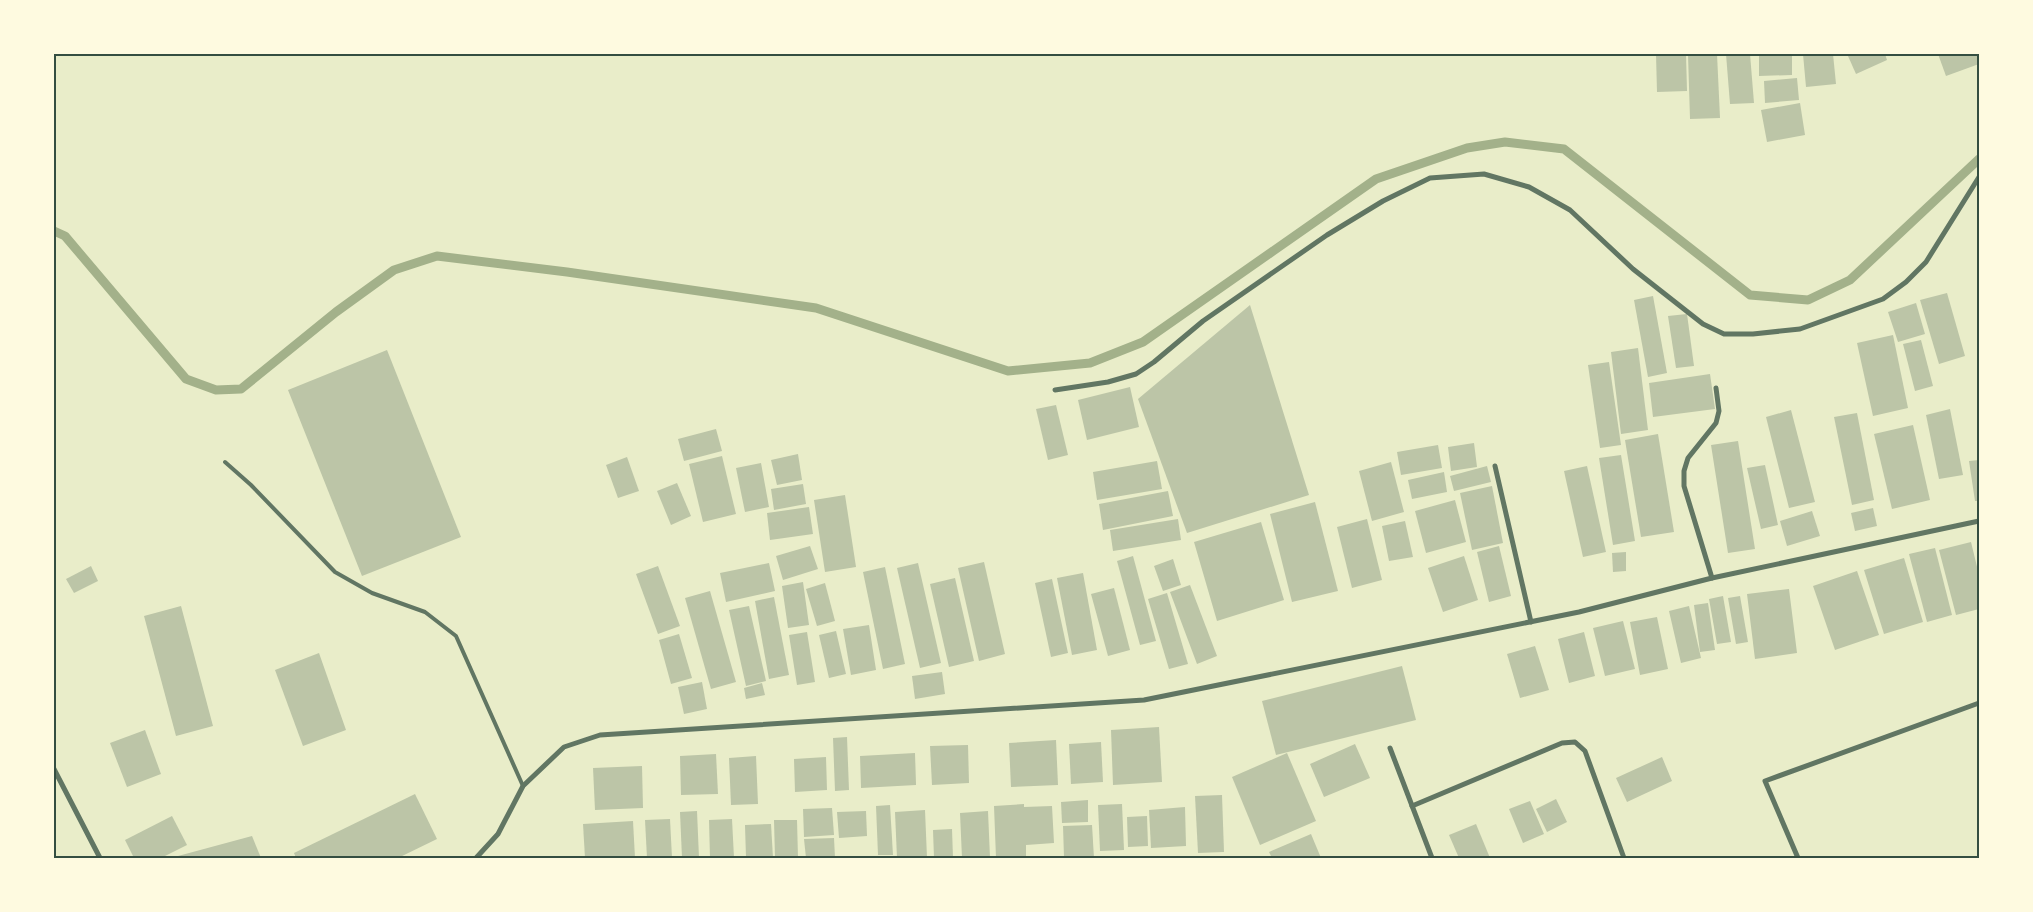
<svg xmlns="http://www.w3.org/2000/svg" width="2033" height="912" viewBox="0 0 2033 912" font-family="'Noto Serif',serif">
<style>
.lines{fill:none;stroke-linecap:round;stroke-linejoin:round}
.stream{stroke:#a3b18a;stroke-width:9}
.building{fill:#bcc5a7}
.service{stroke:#617663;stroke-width:4}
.minor{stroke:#617663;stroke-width:5}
.neatline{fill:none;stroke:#344e41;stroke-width:2}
</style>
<rect width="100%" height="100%" fill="#e9edc9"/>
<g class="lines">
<path class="stream" d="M 54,231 L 65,236 L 186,379 L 216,390 L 241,389 L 336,312 L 394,270 L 437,256 L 567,272 L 816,308 L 1008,371 L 1090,363 L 1143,342 L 1376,179 L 1467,148 L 1505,142 L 1564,149 L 1750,295 L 1808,300 L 1850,280 L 1979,159"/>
</g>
<g class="building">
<path d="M 1656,54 L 1686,54 L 1687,91 L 1657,92 Z"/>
<path d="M 1688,54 L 1717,54 L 1720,118 L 1690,119 Z"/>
<path d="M 1726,54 L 1750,54 L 1754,103 L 1730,104 Z"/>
<path d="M 1759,54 L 1792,54 L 1792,75 L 1759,76 Z"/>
<path d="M 1803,54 L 1833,54 L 1836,84 L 1806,87 Z"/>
<path d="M 1853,54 L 1885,54 L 1887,60 L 1856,74 L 1848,56 Z"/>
<path d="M 1938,54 L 1979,54 L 1979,64 L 1946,76 Z"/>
<path d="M 1797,78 L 1799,100 L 1765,103 L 1764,81 Z"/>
<path d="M 1800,103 L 1805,135 L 1767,142 L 1761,110 Z"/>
<path d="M 1947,293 L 1965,356 L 1939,364 L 1920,300 Z"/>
<path d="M 1653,296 L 1667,373 L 1648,377 L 1634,300 Z"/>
<path d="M 1916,303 L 1925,334 L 1898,342 L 1888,312 Z"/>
<path d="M 1250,305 L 1309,495 L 1187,533 L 1138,399 Z"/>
<path d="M 1687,314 L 1694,366 L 1676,368 L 1668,316 Z"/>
<path d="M 1893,335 L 1908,408 L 1873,416 L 1857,343 Z"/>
<path d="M 1921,340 L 1933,386 L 1915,391 L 1903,344 Z"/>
<path d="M 1638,348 L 1648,430 L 1621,434 L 1611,352 Z"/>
<path d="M 387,350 L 461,537 L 362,576 L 288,390 Z"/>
<path d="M 1609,362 L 1621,445 L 1600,448 L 1588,365 Z"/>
<path d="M 1710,374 L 1715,409 L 1653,417 L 1649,383 Z"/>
<path d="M 1130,387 L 1139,427 L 1087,440 L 1078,400 Z"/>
<path d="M 1056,405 L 1068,455 L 1048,460 L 1036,409 Z"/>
<path d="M 1950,409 L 1963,475 L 1939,479 L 1926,415 Z"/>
<path d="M 1791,410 L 1815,502 L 1789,508 L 1766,417 Z"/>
<path d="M 1857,413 L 1874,500 L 1852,505 L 1834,417 Z"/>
<path d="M 1913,425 L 1930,500 L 1892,509 L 1874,434 Z"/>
<path d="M 716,429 L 722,451 L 684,461 L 678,439 Z"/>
<path d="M 1658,434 L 1674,532 L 1641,537 L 1625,440 Z"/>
<path d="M 1738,441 L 1755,549 L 1728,553 L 1711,445 Z"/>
<path d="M 1474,443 L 1477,467 L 1451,471 L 1448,447 Z"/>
<path d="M 1438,445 L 1442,468 L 1401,475 L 1397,452 Z"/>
<path d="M 798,454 L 802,480 L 777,485 L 771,460 Z"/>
<path d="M 1621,455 L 1635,541 L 1613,545 L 1599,458 Z"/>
<path d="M 722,456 L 736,514 L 703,522 L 689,464 Z"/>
<path d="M 627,457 L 639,491 L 618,498 L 606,465 Z"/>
<path d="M 1979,460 L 1979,501 L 1975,501 L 1969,461 Z"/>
<path d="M 1157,461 L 1162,489 L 1097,500 L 1093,472 Z"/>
<path d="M 1391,462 L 1404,512 L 1372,521 L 1359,471 Z"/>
<path d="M 761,463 L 769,507 L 745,512 L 736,468 Z"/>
<path d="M 1765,465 L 1778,525 L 1761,529 L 1747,468 Z"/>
<path d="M 1487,466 L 1491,482 L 1454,491 L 1450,476 Z"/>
<path d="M 1587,466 L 1606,552 L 1583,557 L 1564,471 Z"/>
<path d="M 1444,472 L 1447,492 L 1412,499 L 1408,480 Z"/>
<path d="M 677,483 L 691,516 L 671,525 L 657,491 Z"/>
<path d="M 803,484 L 806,504 L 774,510 L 771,489 Z"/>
<path d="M 1492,486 L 1503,543 L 1472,550 L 1460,493 Z"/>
<path d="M 1168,491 L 1173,516 L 1103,530 L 1099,504 Z"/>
<path d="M 845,495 L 856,567 L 825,572 L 814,500 Z"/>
<path d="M 1455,500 L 1466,542 L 1426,553 L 1415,511 Z"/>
<path d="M 1315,502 L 1338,591 L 1292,602 L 1270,514 Z"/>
<path d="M 809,507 L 813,534 L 770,540 L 767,513 Z"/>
<path d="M 1873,508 L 1877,526 L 1855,531 L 1851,513 Z"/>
<path d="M 1812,511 L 1820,536 L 1787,546 L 1780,521 Z"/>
<path d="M 1178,519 L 1181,540 L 1113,551 L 1110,530 Z"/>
<path d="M 1367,519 L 1382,580 L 1352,588 L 1337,527 Z"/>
<path d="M 1405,521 L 1413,557 L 1389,561 L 1382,526 Z"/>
<path d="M 1261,522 L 1284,600 L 1217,621 L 1194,542 Z"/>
<path d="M 1971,542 L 1979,575 L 1979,609 L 1956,615 L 1939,550 Z"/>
<path d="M 810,546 L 818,569 L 783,580 L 776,556 Z"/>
<path d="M 1499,546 L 1511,596 L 1489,602 L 1477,552 Z"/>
<path d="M 1935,548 L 1952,615 L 1927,622 L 1909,554 Z"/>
<path d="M 1626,552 L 1626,571 L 1613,572 L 1612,553 Z"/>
<path d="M 1133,556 L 1156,641 L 1140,645 L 1117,561 Z"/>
<path d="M 1464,556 L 1478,600 L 1443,612 L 1428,568 Z"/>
<path d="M 1904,558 L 1923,622 L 1884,634 L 1864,570 Z"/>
<path d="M 1173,559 L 1181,585 L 1163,591 L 1154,566 Z"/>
<path d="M 984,562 L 1005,654 L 979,661 L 958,568 Z"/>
<path d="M 769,563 L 775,591 L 726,602 L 720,573 Z"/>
<path d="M 918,563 L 941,663 L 920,668 L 897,568 Z"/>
<path d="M 91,566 L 98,581 L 74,593 L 66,579 Z"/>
<path d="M 658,566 L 680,626 L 658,634 L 636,574 Z"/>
<path d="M 885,567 L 905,664 L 883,669 L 863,572 Z"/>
<path d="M 1857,571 L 1879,635 L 1835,650 L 1813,586 Z"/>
<path d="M 1083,573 L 1097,650 L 1072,655 L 1057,578 Z"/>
<path d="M 955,578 L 974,661 L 949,667 L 930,584 Z"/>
<path d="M 1052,579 L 1068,653 L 1051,657 L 1035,583 Z"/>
<path d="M 803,582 L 809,625 L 788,628 L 782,586 Z"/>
<path d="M 825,583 L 835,621 L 817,626 L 806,589 Z"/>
<path d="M 1190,585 L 1217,656 L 1197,664 L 1170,592 Z"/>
<path d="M 1114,588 L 1130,650 L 1108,656 L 1091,594 Z"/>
<path d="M 1789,589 L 1797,653 L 1755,659 L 1747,594 Z"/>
<path d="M 710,591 L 736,682 L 711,689 L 685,598 Z"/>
<path d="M 1167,593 L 1188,664 L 1169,669 L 1148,599 Z"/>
<path d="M 1723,596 L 1731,642 L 1717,644 L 1709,599 Z"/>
<path d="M 1740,596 L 1748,642 L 1736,644 L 1728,598 Z"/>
<path d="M 774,597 L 789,675 L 769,679 L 755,601 Z"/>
<path d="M 1708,603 L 1715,650 L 1700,652 L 1694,605 Z"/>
<path d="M 181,606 L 213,726 L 176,736 L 144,616 Z"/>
<path d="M 749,606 L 766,681 L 746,686 L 729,610 Z"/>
<path d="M 1689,606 L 1701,658 L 1681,663 L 1669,611 Z"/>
<path d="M 1657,617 L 1668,669 L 1640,675 L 1630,622 Z"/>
<path d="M 1623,621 L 1635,669 L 1605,676 L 1593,628 Z"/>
<path d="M 869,625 L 876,670 L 851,675 L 843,629 Z"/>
<path d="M 836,631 L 846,674 L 829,678 L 819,635 Z"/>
<path d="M 807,632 L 815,682 L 797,685 L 789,635 Z"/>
<path d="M 1584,632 L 1595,676 L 1569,683 L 1558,639 Z"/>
<path d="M 679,634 L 692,678 L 671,684 L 659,640 Z"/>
<path d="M 1535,646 L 1549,690 L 1520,698 L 1507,654 Z"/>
<path d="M 319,653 L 346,730 L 303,746 L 275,670 Z"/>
<path d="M 1402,666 L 1416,720 L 1276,755 L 1262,701 Z"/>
<path d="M 942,672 L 945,694 L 915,699 L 912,676 Z"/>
<path d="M 702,682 L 707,709 L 684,714 L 678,687 Z"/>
<path d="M 762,683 L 765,695 L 746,699 L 744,688 Z"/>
<path d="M 1159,727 L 1162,782 L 1113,785 L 1111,730 Z"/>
<path d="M 145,730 L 161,774 L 127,787 L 110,743 Z"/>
<path d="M 847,737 L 849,790 L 835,791 L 833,738 Z"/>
<path d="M 1056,740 L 1058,785 L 1011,787 L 1009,743 Z"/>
<path d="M 1101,742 L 1103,782 L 1071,784 L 1069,744 Z"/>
<path d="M 1355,744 L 1370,778 L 1324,797 L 1310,764 Z"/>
<path d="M 968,745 L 969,783 L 932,785 L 930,746 Z"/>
<path d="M 915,753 L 916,785 L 861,788 L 860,756 Z"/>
<path d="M 1287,753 L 1316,821 L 1260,845 L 1232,777 Z"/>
<path d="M 716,754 L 718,794 L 681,795 L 680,756 Z"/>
<path d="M 756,756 L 758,804 L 731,805 L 729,758 Z"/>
<path d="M 826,757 L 827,790 L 795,792 L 794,759 Z"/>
<path d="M 1662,757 L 1672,781 L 1627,802 L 1616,778 Z"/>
<path d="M 642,766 L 643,808 L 595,810 L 593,768 Z"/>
<path d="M 415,794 L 437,839 L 398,858 L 296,858 L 294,853 Z"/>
<path d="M 1222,795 L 1224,852 L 1198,853 L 1195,796 Z"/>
<path d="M 1556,799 L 1567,822 L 1547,832 L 1536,809 Z"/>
<path d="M 1088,800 L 1088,822 L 1062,823 L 1061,802 Z"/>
<path d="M 1530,801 L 1544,834 L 1523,843 L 1509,809 Z"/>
<path d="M 1024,804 L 1024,807 L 1052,806 L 1054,843 L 1026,845 L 1026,858 L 996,858 L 994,806 Z"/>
<path d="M 1122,804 L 1124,850 L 1100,851 L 1098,805 Z"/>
<path d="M 890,805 L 893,855 L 878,855 L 876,806 Z"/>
<path d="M 1185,807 L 1186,846 L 1151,848 L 1149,810 Z"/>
<path d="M 832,808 L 834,835 L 804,837 L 803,809 Z"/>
<path d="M 925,810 L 927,858 L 897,858 L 895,812 Z"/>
<path d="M 697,811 L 699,858 L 682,858 L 680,812 Z"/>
<path d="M 866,811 L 867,836 L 839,838 L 837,812 Z"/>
<path d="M 988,811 L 990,858 L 962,858 L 960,813 Z"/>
<path d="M 172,816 L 187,845 L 161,858 L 134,858 L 125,840 Z"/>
<path d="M 1147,816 L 1148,846 L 1128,847 L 1127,817 Z"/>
<path d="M 670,819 L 672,858 L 647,858 L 645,820 Z"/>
<path d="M 732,819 L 734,858 L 710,858 L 709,820 Z"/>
<path d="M 774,820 L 797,820 L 798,858 L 775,858 Z"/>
<path d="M 633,821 L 635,858 L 585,858 L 583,824 Z"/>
<path d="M 771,824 L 773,858 L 746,858 L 745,825 Z"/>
<path d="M 1476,824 L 1490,858 L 1459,858 L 1449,835 Z"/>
<path d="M 1092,825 L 1094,858 L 1064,858 L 1063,826 Z"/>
<path d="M 952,829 L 953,858 L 934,858 L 933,830 Z"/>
<path d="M 1311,834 L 1321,858 L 1272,858 L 1269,852 Z"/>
<path d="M 252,836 L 261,858 L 179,858 L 178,856 Z"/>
<path d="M 834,838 L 835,858 L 806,858 L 804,839 Z"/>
</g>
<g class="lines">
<path class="service" d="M 225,462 L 251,485 L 335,572 L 372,593 L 425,612 L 456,636 L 523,786"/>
<g class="minor">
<path d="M 1055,390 L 1108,382 L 1136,374 L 1154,362 L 1203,321 L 1327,235 L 1383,201 L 1430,178 L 1484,174 L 1529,187 L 1570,210 L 1633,269 L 1703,324 L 1724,334 L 1753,334 L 1800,329 L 1883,299 L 1906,282 L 1926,262 L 1979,177"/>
<path d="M 1495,466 L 1531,622"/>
<path d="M 1712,578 L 1684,486 L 1684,471 L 1688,458 L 1716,423 L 1719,411 L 1716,388"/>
<path d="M 1390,748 L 1432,858"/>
<path d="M 54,769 L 100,858"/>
<path d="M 1412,806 L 1562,743 L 1575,742 L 1585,751 L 1624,858"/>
<path d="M 476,858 L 498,834 L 523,786 L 564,747 L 600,735 L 1144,700 L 1579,612 L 1712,578 L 1979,521"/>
<path d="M 1798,858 L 1765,781 L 1979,703"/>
</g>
</g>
<rect width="2033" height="912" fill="none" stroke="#fefae0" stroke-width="110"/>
<rect x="55" y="55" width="1923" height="802" class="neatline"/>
</svg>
